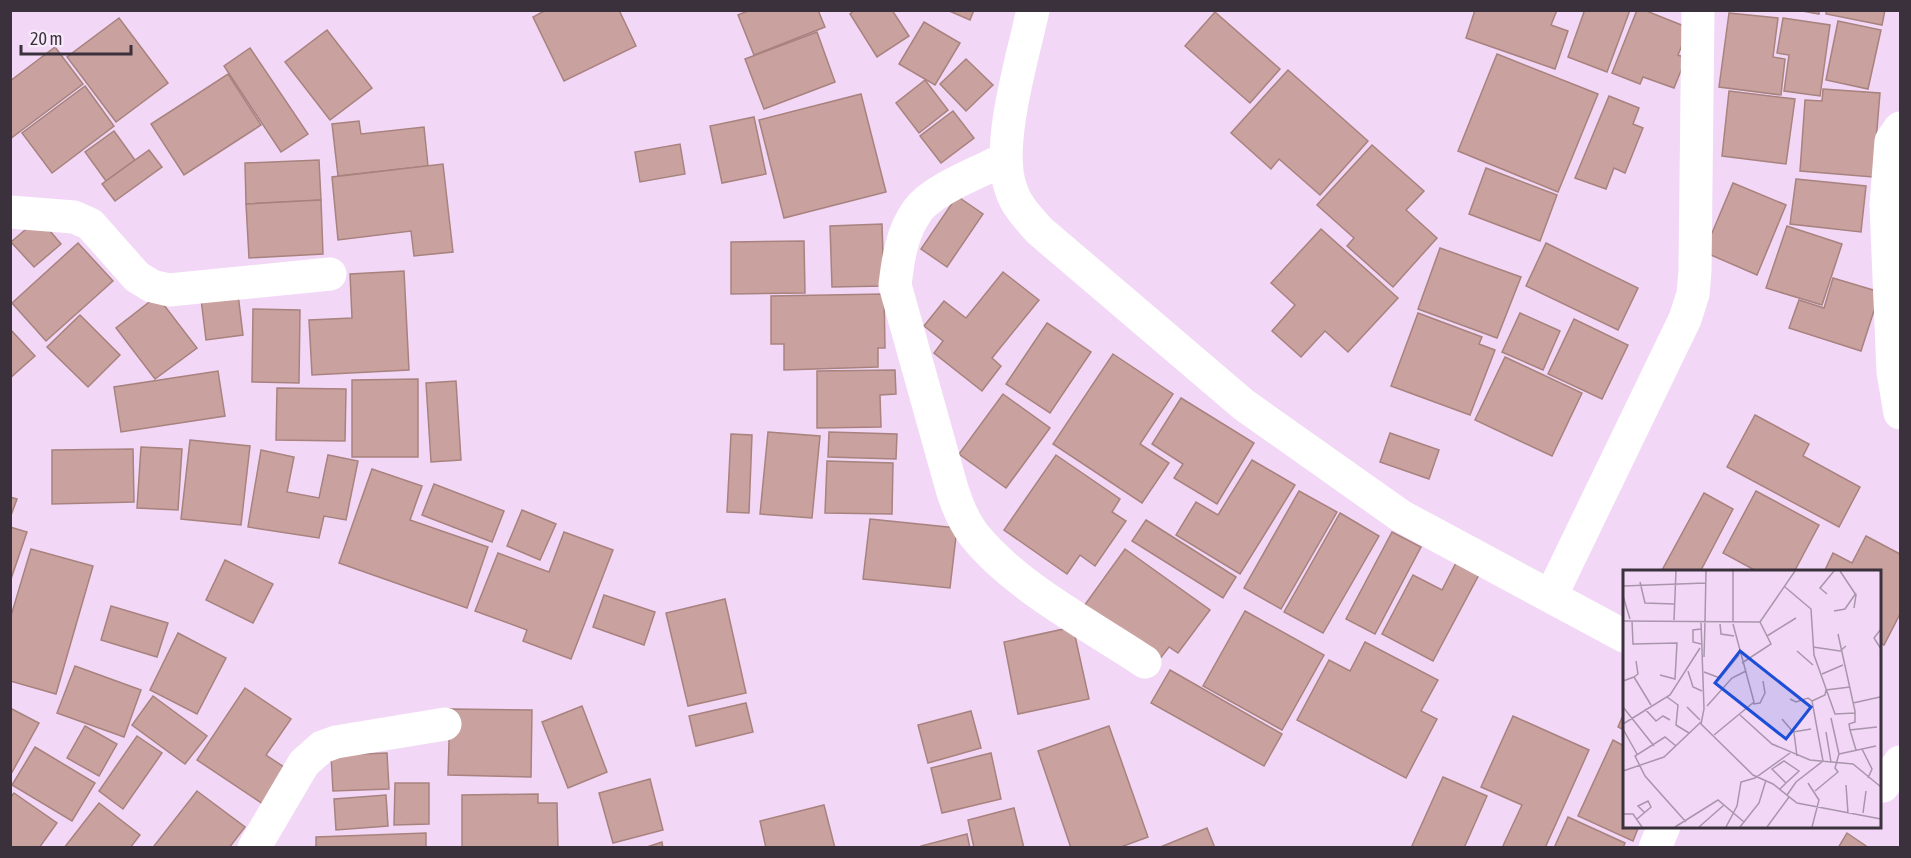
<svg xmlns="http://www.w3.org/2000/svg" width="1911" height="858" viewBox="0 0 1911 858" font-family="'Asap Condensed',sans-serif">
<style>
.building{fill:#c9a19e;stroke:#a8827f;stroke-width:1.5}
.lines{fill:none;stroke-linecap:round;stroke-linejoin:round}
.minor{stroke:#fff;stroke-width:33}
.inset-road{fill:none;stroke:#a995ac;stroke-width:1.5}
.view{fill:#1d4ed8;fill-opacity:0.15;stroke:#1d4ed8;stroke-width:3}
.inset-edge{fill:none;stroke:#3b313d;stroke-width:3}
</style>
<rect width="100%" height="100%" fill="#f2d8f6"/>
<g class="building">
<path d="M 546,10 L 619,10 L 636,46 L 564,81 L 533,17 Z"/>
<path d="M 750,10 L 818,10 L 825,27 L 754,55 L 738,15 Z"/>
<path d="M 855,10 L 892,10 L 909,36 L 877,57 L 850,14 Z"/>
<path d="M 947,10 L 974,10 L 970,20 Z"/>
<path d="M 1475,10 L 1557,10 L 1551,25 L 1568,31 L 1555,69 L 1466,38 Z"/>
<path d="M 1580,10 L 1630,10 L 1607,72 L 1568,57 L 1584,12 Z"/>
<path d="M 1637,10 L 1644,10 L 1689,28 L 1678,55 L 1686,58 L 1674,88 L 1643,77 L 1640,84 L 1612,73 Z"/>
<path d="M 1797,10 L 1819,10 L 1819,14 Z"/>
<path d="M 1826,10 L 1885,10 L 1882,25 L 1826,14 Z"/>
<path d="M 1215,12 L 1280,69 L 1250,103 L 1185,46 Z"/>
<path d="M 1729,13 L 1778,18 L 1773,57 L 1785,59 L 1781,95 L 1719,87 Z"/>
<path d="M 119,18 L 168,83 L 116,122 L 67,57 Z"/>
<path d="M 1783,18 L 1830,25 L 1820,96 L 1784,91 L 1789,55 L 1777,53 Z"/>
<path d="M 1838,21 L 1881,30 L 1868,89 L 1826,80 Z"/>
<path d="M 924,22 L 960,43 L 935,85 L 899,64 Z"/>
<path d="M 327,30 L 372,88 L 330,120 L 285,62 Z"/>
<path d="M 817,32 L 835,82 L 764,109 L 745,59 Z"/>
<path d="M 55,47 L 83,84 L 10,139 L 10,81 Z"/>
<path d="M 250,48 L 308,134 L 281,152 L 224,66 Z"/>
<path d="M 1497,54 L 1598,94 L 1558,192 L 1458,151 Z"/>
<path d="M 966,59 L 993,85 L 966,111 L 940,84 Z"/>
<path d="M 1288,70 L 1368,141 L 1320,195 L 1279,159 L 1271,169 L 1231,133 Z"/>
<path d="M 228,74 L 261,125 L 184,175 L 151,124 Z"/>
<path d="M 925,80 L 948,110 L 919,133 L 896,103 Z"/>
<path d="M 85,86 L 114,126 L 52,173 L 22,133 Z"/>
<path d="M 1823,89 L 1880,93 L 1873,177 L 1800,171 L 1805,100 L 1822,101 Z"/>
<path d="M 1729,91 L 1795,99 L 1786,164 L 1722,156 Z"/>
<path d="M 861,94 L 886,192 L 784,218 L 759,120 Z"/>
<path d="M 1609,96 L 1639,108 L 1633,124 L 1643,128 L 1625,173 L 1614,168 L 1606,189 L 1575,178 Z"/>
<path d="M 953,111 L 974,138 L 941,163 L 920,136 Z"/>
<path d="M 754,117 L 766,174 L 722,183 L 710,126 Z"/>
<path d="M 359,121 L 361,134 L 424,127 L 428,166 L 338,176 L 332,124 Z"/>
<path d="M 114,131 L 135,160 L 106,181 L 85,152 Z"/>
<path d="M 680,144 L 685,174 L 640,182 L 635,152 Z"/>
<path d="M 1372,145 L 1424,191 L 1406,210 L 1437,238 L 1393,287 L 1347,246 L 1354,238 L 1317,205 Z"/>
<path d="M 149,150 L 162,167 L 115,201 L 102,184 Z"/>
<path d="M 319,160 L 321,200 L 246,204 L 245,163 Z"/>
<path d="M 443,164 L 453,252 L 414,256 L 411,231 L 338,240 L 332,177 Z"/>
<path d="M 1486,168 L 1557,195 L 1540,241 L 1469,214 Z"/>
<path d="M 1796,179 L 1866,186 L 1861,232 L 1790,224 Z"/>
<path d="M 1733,183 L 1786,205 L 1757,275 L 1704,252 Z"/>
<path d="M 957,196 L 983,214 L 947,267 L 921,249 Z"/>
<path d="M 321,200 L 323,254 L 249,258 L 246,204 Z"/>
<path d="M 39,218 L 61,244 L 34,267 L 11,242 Z"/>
<path d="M 882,224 L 884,286 L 832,287 L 830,226 Z"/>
<path d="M 1787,226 L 1842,244 L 1822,305 L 1766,288 Z"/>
<path d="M 1321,229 L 1398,298 L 1348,352 L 1325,331 L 1301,357 L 1272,331 L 1295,305 L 1271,283 Z"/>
<path d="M 804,241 L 805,293 L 731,294 L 731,242 Z"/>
<path d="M 78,243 L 113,281 L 46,341 L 12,303 Z"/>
<path d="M 1546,243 L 1638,288 L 1618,330 L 1526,286 Z"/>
<path d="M 1440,248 L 1521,277 L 1497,338 L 1418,309 Z"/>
<path d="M 404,271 L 409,370 L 312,375 L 309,320 L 352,318 L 350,274 Z"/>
<path d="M 1003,272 L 1039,300 L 992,358 L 1001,366 L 982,391 L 934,353 L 943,341 L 924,326 L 944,301 L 966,318 Z"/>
<path d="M 1833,278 L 1880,292 L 1861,351 L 1789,328 L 1799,300 L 1824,308 Z"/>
<path d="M 238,294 L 243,335 L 206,340 L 201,299 Z"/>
<path d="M 884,294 L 885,348 L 878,348 L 878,367 L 784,370 L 784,344 L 771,344 L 771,296 Z"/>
<path d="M 157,296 L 197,348 L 155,379 L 116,328 Z"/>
<path d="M 253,309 L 300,310 L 299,383 L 252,382 Z"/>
<path d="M 1418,313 L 1482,337 L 1479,344 L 1495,350 L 1470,415 L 1391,386 Z"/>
<path d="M 1520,313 L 1560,331 L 1543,370 L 1502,352 Z"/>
<path d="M 80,315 L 120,355 L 88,387 L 47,347 Z"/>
<path d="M 1574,319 L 1628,345 L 1602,399 L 1548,374 Z"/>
<path d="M 1047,323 L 1091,352 L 1050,413 L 1006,384 Z"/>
<path d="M 10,329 L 35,356 L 10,378 Z"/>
<path d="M 1113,354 L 1173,394 L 1140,444 L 1169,463 L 1142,503 L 1053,444 Z"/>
<path d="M 1505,357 L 1582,393 L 1552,456 L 1475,420 Z"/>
<path d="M 895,370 L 896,394 L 880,395 L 881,427 L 817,428 L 817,371 Z"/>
<path d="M 218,371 L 225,416 L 121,432 L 114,387 Z"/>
<path d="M 418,379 L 418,457 L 352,457 L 352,380 Z"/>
<path d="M 456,381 L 461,460 L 431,462 L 426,383 Z"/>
<path d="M 277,388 L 346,389 L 345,441 L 276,440 Z"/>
<path d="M 1003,394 L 1050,428 L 1006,488 L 959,454 Z"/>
<path d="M 1181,398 L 1254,443 L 1217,504 L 1174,478 L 1183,464 L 1152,444 Z"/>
<path d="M 1755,415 L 1809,444 L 1803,456 L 1860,487 L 1839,527 L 1727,467 Z"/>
<path d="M 768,432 L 820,436 L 812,518 L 760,514 Z"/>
<path d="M 829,432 L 897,434 L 896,459 L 828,457 Z"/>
<path d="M 1390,433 L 1439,450 L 1429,479 L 1380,462 Z"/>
<path d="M 731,434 L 752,435 L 749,513 L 727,512 Z"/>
<path d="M 190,440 L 250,446 L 241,525 L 181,519 Z"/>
<path d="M 141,447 L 182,449 L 178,510 L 137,508 Z"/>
<path d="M 133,449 L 134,502 L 52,504 L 52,450 Z"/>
<path d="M 261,450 L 294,457 L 287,492 L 319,498 L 328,455 L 358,461 L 346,520 L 324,516 L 319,538 L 248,527 Z"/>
<path d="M 1056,455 L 1120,499 L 1112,512 L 1126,521 L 1095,566 L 1080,555 L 1067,574 L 1004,530 Z"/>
<path d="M 1252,460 L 1295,485 L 1240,574 L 1176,535 L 1196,502 L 1218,515 Z"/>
<path d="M 827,461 L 893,463 L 892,514 L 825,513 Z"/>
<path d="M 372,469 L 422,486 L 410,520 L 488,547 L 467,608 L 339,563 Z"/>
<path d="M 434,484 L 504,511 L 492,542 L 422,515 Z"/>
<path d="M 1299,491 L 1337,512 L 1281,609 L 1244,588 Z"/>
<path d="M 1756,491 L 1819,525 L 1794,572 L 1758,572 L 1723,553 Z"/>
<path d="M 1704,493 L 1733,509 L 1700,572 L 1661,572 Z"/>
<path d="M 10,497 L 17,499 L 10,518 Z"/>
<path d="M 522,510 L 556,524 L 540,560 L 507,546 Z"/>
<path d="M 1340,513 L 1379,536 L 1323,633 L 1284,612 Z"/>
<path d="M 870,519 L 957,528 L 950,588 L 863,579 Z"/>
<path d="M 1146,520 L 1236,577 L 1223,598 L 1132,541 Z"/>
<path d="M 10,527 L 27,532 L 10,582 Z"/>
<path d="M 564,532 L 613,550 L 571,659 L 523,641 L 527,630 L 475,611 L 498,553 L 549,572 Z"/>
<path d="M 1392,532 L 1421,547 L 1375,634 L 1346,619 Z"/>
<path d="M 1866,536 L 1900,554 L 1900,614 L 1884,645 L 1880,643 L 1880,572 L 1824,572 L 1833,553 L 1852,563 Z"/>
<path d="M 31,549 L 93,566 L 56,694 L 10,681 L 10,619 Z"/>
<path d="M 1125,549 L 1210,610 L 1178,653 L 1169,647 L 1159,660 L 1084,606 Z"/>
<path d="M 1459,557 L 1482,569 L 1433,661 L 1382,634 L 1413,575 L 1442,590 Z"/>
<path d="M 225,560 L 273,584 L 253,623 L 206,600 Z"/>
<path d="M 604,595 L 655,612 L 644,645 L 593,627 Z"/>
<path d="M 725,599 L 746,693 L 688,706 L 666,613 Z"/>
<path d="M 111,606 L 168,623 L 157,657 L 101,640 Z"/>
<path d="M 1245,611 L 1324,655 L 1282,730 L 1203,686 Z"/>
<path d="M 1073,627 L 1089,699 L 1018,714 L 1004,642 Z"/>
<path d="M 178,633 L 226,658 L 197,714 L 150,690 Z"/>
<path d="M 1365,642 L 1438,680 L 1421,711 L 1437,719 L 1406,778 L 1297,720 L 1329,660 L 1350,671 Z"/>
<path d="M 75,666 L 141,690 L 124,737 L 57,713 Z"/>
<path d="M 1170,670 L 1282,734 L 1264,766 L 1151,703 Z"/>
<path d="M 245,688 L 291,719 L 266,755 L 290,771 L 266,806 L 197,760 Z"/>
<path d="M 153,696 L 207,736 L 185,764 L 132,725 Z"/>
<path d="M 746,703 L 753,732 L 696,746 L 689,716 Z"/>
<path d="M 582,706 L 607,772 L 568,788 L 542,722 Z"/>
<path d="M 10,708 L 39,723 L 10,776 Z"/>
<path d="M 450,709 L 532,710 L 531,777 L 448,775 Z"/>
<path d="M 971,711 L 981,748 L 928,763 L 918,725 Z"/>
<path d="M 1624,713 L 1624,730 L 1618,727 Z"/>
<path d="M 1513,716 L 1589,750 L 1545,848 L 1502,848 L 1522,805 L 1481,787 Z"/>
<path d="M 85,726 L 117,744 L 99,776 L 67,758 Z"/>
<path d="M 1109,726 L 1148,837 L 1118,848 L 1071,848 L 1038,751 Z"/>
<path d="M 137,736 L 162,753 L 123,809 L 99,791 Z"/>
<path d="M 1613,740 L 1624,746 L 1624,826 L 1639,826 L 1633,841 L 1578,816 Z"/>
<path d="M 35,747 L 95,783 L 72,821 L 12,785 Z"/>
<path d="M 387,753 L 389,789 L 333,791 L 331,755 Z"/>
<path d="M 991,753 L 1001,799 L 942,813 L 931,768 Z"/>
<path d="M 1443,777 L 1487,796 L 1464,848 L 1411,848 Z"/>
<path d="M 650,779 L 663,830 L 613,843 L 599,793 Z"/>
<path d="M 395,783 L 429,783 L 429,824 L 394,825 Z"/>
<path d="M 197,791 L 245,827 L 229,848 L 157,848 L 154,846 Z"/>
<path d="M 14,793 L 57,823 L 39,848 L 10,848 L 10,798 Z"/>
<path d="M 538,794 L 538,803 L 557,803 L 558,848 L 462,848 L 462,795 Z"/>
<path d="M 386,795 L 388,826 L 336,830 L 334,799 Z"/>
<path d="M 99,803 L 140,835 L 130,848 L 64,848 Z"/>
<path d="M 824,805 L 835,848 L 766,848 L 760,821 Z"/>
<path d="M 1014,808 L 1024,848 L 974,848 L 968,820 Z"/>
<path d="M 1568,817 L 1625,843 L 1623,848 L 1554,848 Z"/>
<path d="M 1207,828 L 1215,848 L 1158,848 Z"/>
<path d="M 426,833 L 426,848 L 316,848 L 316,837 Z"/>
<path d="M 1847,833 L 1869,848 L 1838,848 Z"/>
<path d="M 967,834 L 970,848 L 921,848 L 921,846 Z"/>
<path d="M 662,842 L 663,848 L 644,848 Z"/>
</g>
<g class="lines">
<g class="minor">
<path d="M 1033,10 C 1023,57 995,146 1011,189 C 1016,206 1029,219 1040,231 L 1244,405 L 1401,516 L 1624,636"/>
<path d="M 1900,128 L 1891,141 L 1886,205 L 1893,372 L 1900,413"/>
<path d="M 1005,159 C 982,171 933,189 918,210 C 902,231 898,259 895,285 L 952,489 C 957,505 964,522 974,535 C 1017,588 1090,625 1145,662"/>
<path d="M 10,212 L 74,217 L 90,224 L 137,277 L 152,286 L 169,290 L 330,274"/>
<path d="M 1551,596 L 1685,319 L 1693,294 L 1695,271 L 1698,10"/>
<path d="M 1883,786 L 1900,762"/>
<path d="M 254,848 L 304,763 L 322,747 L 336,742 L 445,724"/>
<path d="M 1655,848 L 1664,826"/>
</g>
</g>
<g transform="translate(1623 570)">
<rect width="258" height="258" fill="#f2d8f6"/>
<path class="inset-road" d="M 110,1 L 110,52M 217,1 L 233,25 L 231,38M 17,12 L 22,33 L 51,34M 0,16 L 83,13M 162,17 L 188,39 L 191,85 L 212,144 L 232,143M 204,24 L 197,18 L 211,1M 0,26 L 7,49M 211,41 L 222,39 L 233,23M 51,50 L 53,1M 0,51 L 137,52 L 172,1M 9,51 L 10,74 L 54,73 L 52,109 L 37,105M 78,51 L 81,139 L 78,154 L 130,205 L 150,214 L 174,233 L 258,249M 82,51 L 83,1M 97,54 L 98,64 L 111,66M 78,59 L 70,60 L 70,72 L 78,74M 258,59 L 251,68 L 258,79M 215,64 L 232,141 L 232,152 L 226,154 L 227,160M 144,66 L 173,48M 190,77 L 217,81 L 223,76M 174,81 L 190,95M 81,87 L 82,51M 119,93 L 148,74 L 137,52M 65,101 L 70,117 L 79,121M 81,102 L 97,108 L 116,85M 199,104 L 220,95M 11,107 L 15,104 L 13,91M 0,111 L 11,107 L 28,135M 44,127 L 55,135 L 53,155 L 66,163M 189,131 L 202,125 L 203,120 L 227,117M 230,133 L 257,127M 130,134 L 137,133 L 142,123 L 140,111M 84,136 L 109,108 L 123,101M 0,137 L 31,176M 64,137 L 77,150M 22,139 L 33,151 L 40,146 L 47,150M 117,145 L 149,174 L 187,190 L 230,194 L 258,217M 159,149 L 171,163 L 174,186M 0,154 L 47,125 L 77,78M 0,159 L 14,184M 170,162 L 188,159M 203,162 L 208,192M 91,165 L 131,132 L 110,54M 53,176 L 42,167 L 12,186 L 22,206 L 63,252M 239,179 L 249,199 L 245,208M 233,180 L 227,160 L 254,157M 216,184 L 253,176M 0,201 L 41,187 L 79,151M 185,213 L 196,230 L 189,257M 223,215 L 225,243M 157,219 L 163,213 L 176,201 L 161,191 L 149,199 L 163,213M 192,221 L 215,202 L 212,198 L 216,184 L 208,148M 164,225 L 173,212 L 200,191 L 189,131 L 185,128 L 173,132 L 167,129M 240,243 L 243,221M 0,244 L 10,244 L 19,257M 14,249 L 28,237 L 25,231 L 15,236 L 21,242M 52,257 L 95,230 L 121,252M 76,257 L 101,235M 103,257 L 114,236 L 118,212 L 132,208 L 167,183M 117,257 L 136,233 L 143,210M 144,257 L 166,227"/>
<path class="view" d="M 117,81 L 188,137 L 163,169 L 92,113 Z"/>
<rect width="258" height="258" class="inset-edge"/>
</g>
<rect width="1911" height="858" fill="none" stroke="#3b313d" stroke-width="24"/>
<path d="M21 45v9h110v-9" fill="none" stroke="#3b313d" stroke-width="3"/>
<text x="30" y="45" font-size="18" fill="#3b313d" stroke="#f9eafb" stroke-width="4.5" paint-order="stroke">20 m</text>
</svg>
